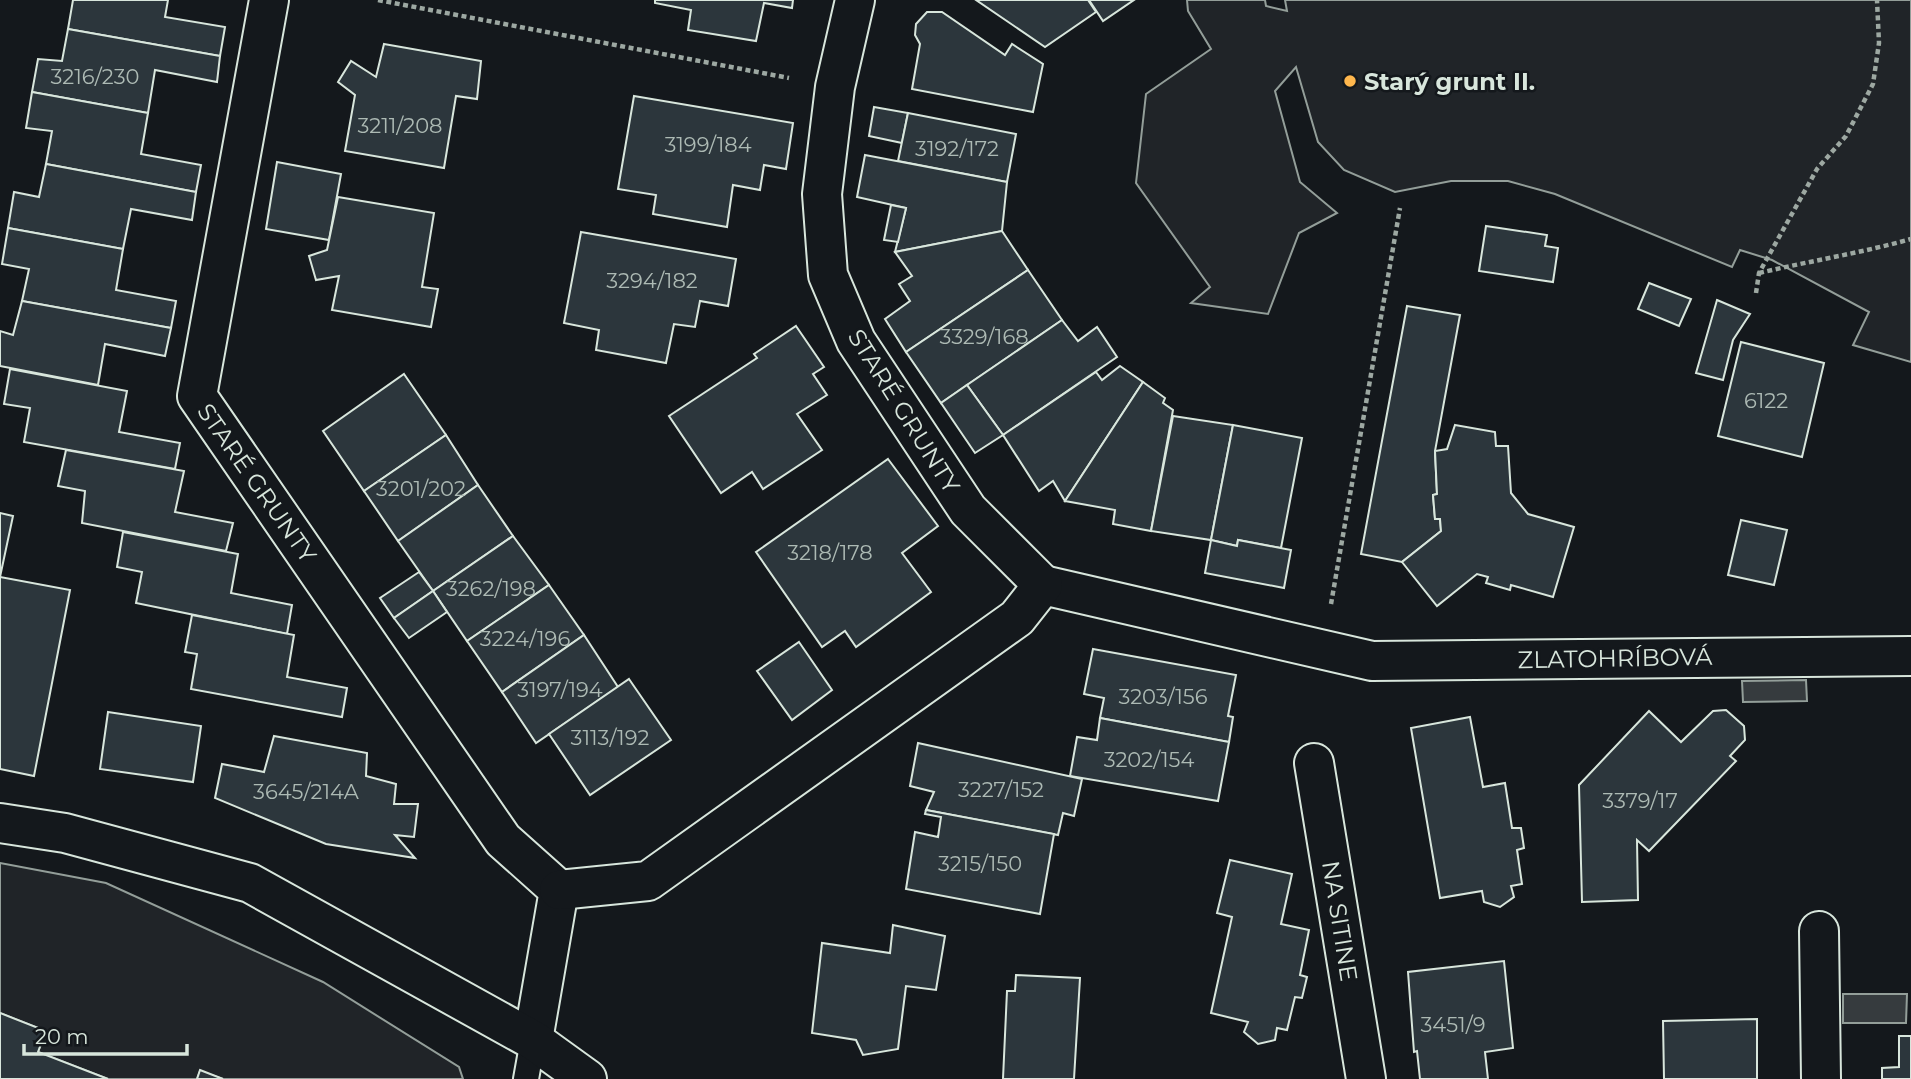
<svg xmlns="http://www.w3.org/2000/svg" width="1911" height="1079" viewBox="0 0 1911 1079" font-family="Montserrat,sans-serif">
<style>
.green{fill:#202428;stroke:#939e99;stroke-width:2}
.water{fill:#363b3e;stroke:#939e99;stroke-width:2}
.building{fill:#2c363c;stroke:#d8e6dc;stroke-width:2}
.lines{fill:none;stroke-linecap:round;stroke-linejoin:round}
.lane-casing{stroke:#d8e6dc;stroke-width:28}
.street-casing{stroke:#d8e6dc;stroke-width:42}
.path{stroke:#9da8a2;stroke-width:4.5;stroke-dasharray:5 3.5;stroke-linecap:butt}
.lane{stroke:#14181c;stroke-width:24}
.street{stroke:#14181c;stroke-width:38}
.poi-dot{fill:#ffb74d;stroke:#14181c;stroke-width:2.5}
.labels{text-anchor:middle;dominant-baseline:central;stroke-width:5;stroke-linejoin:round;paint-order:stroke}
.number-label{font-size:21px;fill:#adbab4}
.poi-label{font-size:24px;font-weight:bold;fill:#d8e6dc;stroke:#14181c;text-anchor:start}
.street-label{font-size:24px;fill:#d8e6dc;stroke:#14181c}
</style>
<rect width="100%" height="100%" fill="#14181c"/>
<g class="green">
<path d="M 1187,0 L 1265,0 L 1266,6 L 1287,11 L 1285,0 L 1911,0 L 1911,362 L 1853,345 L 1869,312 L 1772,260 L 1740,250 L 1732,267 L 1555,194 L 1508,181 L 1451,181 L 1395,192 L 1344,170 L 1318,142 L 1296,67 L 1275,91 L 1300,182 L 1337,213 L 1299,233 L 1268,314 L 1191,303 L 1210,287 L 1136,183 L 1146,94 L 1211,49 L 1188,11 Z"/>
<path d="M 0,863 L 106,883 L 323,982 L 459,1067 L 463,1079 L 223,1079 L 200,1071 L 197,1079 L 108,1079 L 38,1052 L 46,1031 L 0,1013 Z"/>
</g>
<g class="water">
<path d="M 1806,680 L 1807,701 L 1743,702 L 1742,681 Z"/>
<path d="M 1843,994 L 1907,994 L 1906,1023 L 1843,1023 Z"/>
</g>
<g class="building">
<path d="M 73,0 L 168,0 L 165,17 L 225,27 L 220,56 L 68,29 Z"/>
<path d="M 655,0 L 793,0 L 792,8 L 764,3 L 756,41 L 688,30 L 691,10 L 655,3 Z"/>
<path d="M 976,0 L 1088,0 L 1096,12 L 1045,47 Z"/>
<path d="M 1089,0 L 1134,0 L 1103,21 Z"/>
<path d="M 927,12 L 942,12 L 1005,55 L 1012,44 L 1043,64 L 1033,112 L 912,89 L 920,44 L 915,35 L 916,24 Z"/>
<path d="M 68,29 L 220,56 L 217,82 L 155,70 L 148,113 L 32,92 L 38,59 L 62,61 Z"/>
<path d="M 384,44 L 481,61 L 477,99 L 456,96 L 444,168 L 345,151 L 355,95 L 338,82 L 351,61 L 376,77 Z"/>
<path d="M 32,92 L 148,113 L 141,154 L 201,165 L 196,192 L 46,164 L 52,131 L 26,128 Z"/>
<path d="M 634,96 L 793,123 L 786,169 L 764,165 L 760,190 L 733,185 L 727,227 L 653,214 L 656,195 L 618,189 Z"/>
<path d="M 874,107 L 908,113 L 902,143 L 869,136 Z"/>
<path d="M 908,113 L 1016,134 L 1007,182 L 898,161 Z"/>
<path d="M 865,155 L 1007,182 L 1002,231 L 895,252 L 906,208 L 857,197 Z"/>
<path d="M 277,162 L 341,174 L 329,240 L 266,229 Z"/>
<path d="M 46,164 L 196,192 L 192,220 L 131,209 L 123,249 L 8,228 L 14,192 L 39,197 Z"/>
<path d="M 338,197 L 434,213 L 422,287 L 438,289 L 431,327 L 332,310 L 339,276 L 316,280 L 309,256 L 327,250 Z"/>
<path d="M 891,205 L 906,208 L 898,242 L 884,240 Z"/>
<path d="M 1486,226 L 1547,235 L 1545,246 L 1558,248 L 1553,282 L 1479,271 Z"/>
<path d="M 8,228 L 123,249 L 116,290 L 176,301 L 171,328 L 22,301 L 29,269 L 2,264 Z"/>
<path d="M 1002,231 L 1028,270 L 906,352 L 885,319 L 910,301 L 899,284 L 912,276 L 895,252 Z"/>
<path d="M 581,232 L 736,259 L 728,306 L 700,301 L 695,327 L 674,324 L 666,363 L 596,350 L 599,330 L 564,323 Z"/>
<path d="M 1028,270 L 1062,320 L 941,403 L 906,352 Z"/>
<path d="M 1649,283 L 1691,299 L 1679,326 L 1638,309 Z"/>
<path d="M 1717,300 L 1750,314 L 1733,340 L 1723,380 L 1696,373 Z"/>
<path d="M 22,301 L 171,328 L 165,356 L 105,344 L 98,385 L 0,366 L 0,331 L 13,335 Z"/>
<path d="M 1407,306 L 1460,315 L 1435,451 L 1437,494 L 1433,495 L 1435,519 L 1440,519 L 1441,531 L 1402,562 L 1361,554 Z"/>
<path d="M 1062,320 L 1078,341 L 1097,327 L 1117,357 L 1003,435 L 967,385 Z"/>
<path d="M 796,326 L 824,367 L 813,374 L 827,395 L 797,414 L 822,450 L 763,489 L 752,472 L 721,493 L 669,416 L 757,358 L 754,354 Z"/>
<path d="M 1741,342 L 1824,363 L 1802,457 L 1718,436 Z"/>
<path d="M 1120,366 L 1143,382 L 1065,501 L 1053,481 L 1039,491 L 1003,435 L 1096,372 L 1102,380 Z"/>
<path d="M 10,369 L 127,391 L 119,432 L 180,443 L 175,469 L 24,442 L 30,408 L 4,404 Z"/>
<path d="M 404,374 L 446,435 L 364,491 L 323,431 Z"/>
<path d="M 1143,382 L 1165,398 L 1163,403 L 1173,410 L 1151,531 L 1113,524 L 1115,510 L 1065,501 Z"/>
<path d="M 967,385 L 1003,435 L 975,453 L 941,403 Z"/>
<path d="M 1173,416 L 1233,425 L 1211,540 L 1151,531 Z"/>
<path d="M 1233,425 L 1302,438 L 1281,548 L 1238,540 L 1237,546 L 1211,540 Z"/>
<path d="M 1455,425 L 1495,432 L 1496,446 L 1508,446 L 1511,493 L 1528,514 L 1574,527 L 1553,597 L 1511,585 L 1510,590 L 1486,583 L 1488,577 L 1477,574 L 1437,606 L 1402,562 L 1441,531 L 1440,519 L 1435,519 L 1433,495 L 1437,494 L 1435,451 L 1447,449 Z"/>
<path d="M 446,435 L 478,485 L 398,541 L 364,491 Z"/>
<path d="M 66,450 L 184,471 L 175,512 L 233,523 L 226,551 L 82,523 L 85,491 L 58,486 Z"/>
<path d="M 888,459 L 938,526 L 902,553 L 931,592 L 856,647 L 845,631 L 822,647 L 756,552 Z"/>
<path d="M 478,485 L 513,536 L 433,591 L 398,541 Z"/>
<path d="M 0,513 L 13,516 L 0,577 L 70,590 L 34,776 L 0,769 Z"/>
<path d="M 1741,520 L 1787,530 L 1774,585 L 1728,575 Z"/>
<path d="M 123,532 L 238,554 L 231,593 L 292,605 L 287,634 L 136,603 L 142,572 L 117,567 Z"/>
<path d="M 513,536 L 549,585 L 467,641 L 433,591 Z"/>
<path d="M 1211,540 L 1237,546 L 1238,540 L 1291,550 L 1284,588 L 1205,573 Z"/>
<path d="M 419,572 L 433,591 L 394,618 L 380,598 Z"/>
<path d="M 549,585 L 584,635 L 502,692 L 467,641 Z"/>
<path d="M 433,591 L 447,612 L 409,638 L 394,618 Z"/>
<path d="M 192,615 L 294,635 L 287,677 L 347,688 L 342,717 L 191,689 L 197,654 L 185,652 Z"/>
<path d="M 584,635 L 618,687 L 536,743 L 502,692 Z"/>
<path d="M 799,642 L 832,690 L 792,720 L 757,671 Z"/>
<path d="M 1093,649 L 1236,675 L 1228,716 L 1233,717 L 1229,742 L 1100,718 L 1104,698 L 1084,694 Z"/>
<path d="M 629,679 L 671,740 L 590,795 L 549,734 Z"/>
<path d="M 1726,710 L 1744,726 L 1745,740 L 1730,756 L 1736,761 L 1649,851 L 1637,840 L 1638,900 L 1582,902 L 1579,785 L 1649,711 L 1681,742 L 1713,711 Z"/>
<path d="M 108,712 L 201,726 L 193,782 L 100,769 Z"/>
<path d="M 1470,717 L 1483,787 L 1505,783 L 1512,828 L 1521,828 L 1524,848 L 1517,850 L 1522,884 L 1511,886 L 1514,897 L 1500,907 L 1484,902 L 1482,891 L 1440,898 L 1411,728 Z"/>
<path d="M 1100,718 L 1229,742 L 1218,801 L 1070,776 L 1077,737 L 1097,740 Z"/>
<path d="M 274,736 L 367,753 L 366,776 L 396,784 L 394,804 L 418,804 L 414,837 L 395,835 L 415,858 L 326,844 L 215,798 L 222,764 L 264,772 Z"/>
<path d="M 918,743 L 1082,779 L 1074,816 L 1063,813 L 1058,835 L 926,810 L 934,792 L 910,786 Z"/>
<path d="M 926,810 L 1054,834 L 1040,914 L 906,889 L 915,832 L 938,837 L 941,817 L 925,814 Z"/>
<path d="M 1230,860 L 1292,874 L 1281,924 L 1309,930 L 1300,975 L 1307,977 L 1302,998 L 1295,997 L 1287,1030 L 1277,1028 L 1275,1040 L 1258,1044 L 1244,1032 L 1248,1022 L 1211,1013 L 1232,917 L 1217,913 Z"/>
<path d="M 893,925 L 945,936 L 936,990 L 906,986 L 898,1049 L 863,1055 L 856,1040 L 812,1033 L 822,943 L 890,953 Z"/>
<path d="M 1504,961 L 1513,1048 L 1485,1052 L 1488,1079 L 1420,1079 L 1417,1051 L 1414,1052 L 1408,972 Z"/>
<path d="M 1016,975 L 1080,978 L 1074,1079 L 1003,1079 L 1007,991 L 1015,991 Z"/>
<path d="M 0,1013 L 46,1031 L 38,1052 L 108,1079 L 0,1079 Z"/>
<path d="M 1757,1019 L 1757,1079 L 1664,1079 L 1663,1021 Z"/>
<path d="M 1899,1036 L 1911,1036 L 1911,1079 L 1882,1079 L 1882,1068 L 1899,1067 Z"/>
<path d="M 200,1070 L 223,1079 L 197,1079 Z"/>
</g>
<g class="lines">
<g class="lane-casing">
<path id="lane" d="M 526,1079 L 533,1040"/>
</g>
<g class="street-casing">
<g id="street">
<path d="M 269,0 L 197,396 L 503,840 L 559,890 L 533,1040"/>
<path d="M 1043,585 L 1372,661 L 1911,656"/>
<path d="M 1314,763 L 1366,1079"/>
<path d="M 0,823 L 65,833 L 250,883 L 533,1040 L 587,1079"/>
<path d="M 559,890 L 648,881 L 1017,618 L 1043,585 L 968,510 L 856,341 L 828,275 L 822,194 L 835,87 L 855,0"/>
<path d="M 1819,931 L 1821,1079"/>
</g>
</g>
<g class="path">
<path d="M 378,0 L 789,78"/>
<path d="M 1759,273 C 1810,261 1861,253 1911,239"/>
<path d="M 1756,293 L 1759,273 L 1817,169 L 1846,136 L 1873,84 L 1879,43 L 1877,0"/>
<path d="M 1331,604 L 1400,208"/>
</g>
<use href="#lane" class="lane"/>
<use href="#street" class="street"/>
</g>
<circle class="poi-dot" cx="1350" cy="81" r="7"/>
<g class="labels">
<g class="number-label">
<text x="95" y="76">3216/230</text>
<text x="400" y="125">3211/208</text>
<text x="708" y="144">3199/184</text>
<text x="957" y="148">3192/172</text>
<text x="652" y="280">3294/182</text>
<text x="984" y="336">3329/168</text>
<text x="1766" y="400">6122</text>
<text x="421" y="488">3201/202</text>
<text x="830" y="552">3218/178</text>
<text x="491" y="588">3262/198</text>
<text x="525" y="638">3224/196</text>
<text x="560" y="689">3197/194</text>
<text x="1163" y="696">3203/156</text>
<text x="610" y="737">3113/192</text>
<text x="1149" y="759">3202/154</text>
<text x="1001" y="789">3227/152</text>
<text x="306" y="791">3645/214A</text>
<text x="1640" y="800">3379/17</text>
<text x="980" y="863">3215/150</text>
<text x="1453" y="1024">3451/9</text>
</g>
<g class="poi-label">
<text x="1364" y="81">Starý grunt II.</text>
</g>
<g class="street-label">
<text transform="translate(904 411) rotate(58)">STARÉ GRUNTY</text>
<text transform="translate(257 483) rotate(55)">STARÉ GRUNTY</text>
<text transform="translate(1615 658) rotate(-1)">ZLATOHRÍBOVÁ</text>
<text transform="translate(1340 921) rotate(81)">NA SITINE</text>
</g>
</g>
<path d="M24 1044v10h163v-10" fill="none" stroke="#d8e6dc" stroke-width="3.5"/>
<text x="35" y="1044" font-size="21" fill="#d8e6dc" stroke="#14181c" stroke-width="5" paint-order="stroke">20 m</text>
</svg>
